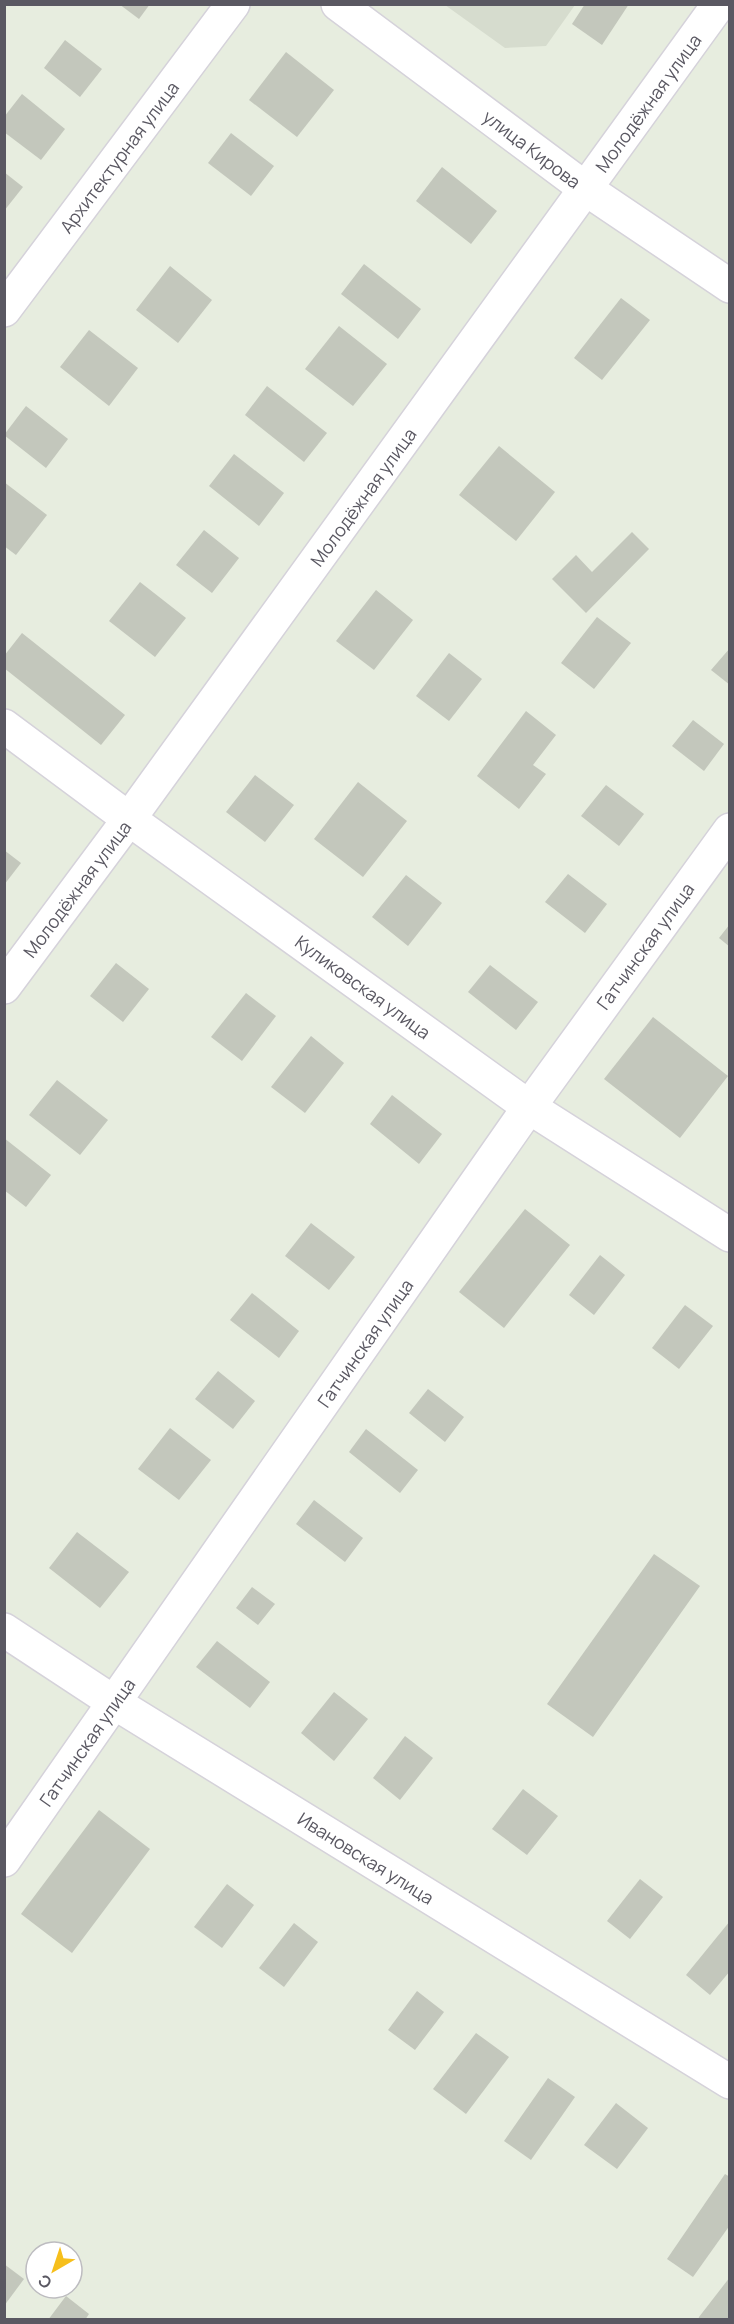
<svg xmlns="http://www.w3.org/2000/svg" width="734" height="2324" viewBox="0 0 734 2324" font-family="Manrope,sans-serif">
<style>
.education{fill:#d6dcce}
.building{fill:#c3c7bc}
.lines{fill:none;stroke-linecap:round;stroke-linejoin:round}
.minor-casing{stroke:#d5d2da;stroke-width:36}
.minor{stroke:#fff;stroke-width:33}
.labels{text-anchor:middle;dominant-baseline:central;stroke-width:5;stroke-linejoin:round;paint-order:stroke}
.street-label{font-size:18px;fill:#5a5862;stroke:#fff}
</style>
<rect width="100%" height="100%" fill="#e7eddf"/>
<path class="education" d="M 445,5 L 575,5 L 546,46 L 505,48 Z"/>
<g class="building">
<path d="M 119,4 L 150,4 L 139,19 Z"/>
<path d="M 585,4 L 629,4 L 602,45 L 572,24 Z"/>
<path d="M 65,40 L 102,69 L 80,97 L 44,68 Z"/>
<path d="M 286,52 L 334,90 L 297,137 L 249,100 Z"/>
<path d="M 22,94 L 65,129 L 41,160 L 4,132 L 4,117 Z"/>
<path d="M 231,133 L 274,166 L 251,196 L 208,163 Z"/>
<path d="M 442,167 L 497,211 L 471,244 L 416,201 Z"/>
<path d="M 4,172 L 23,187 L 4,211 Z"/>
<path d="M 364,264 L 421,309 L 398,339 L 341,294 Z"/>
<path d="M 170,266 L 212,300 L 178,343 L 136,310 Z"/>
<path d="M 621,298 L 650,320 L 602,380 L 574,358 Z"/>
<path d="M 339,326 L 387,364 L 353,406 L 305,369 Z"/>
<path d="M 89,330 L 138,368 L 109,406 L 60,367 Z"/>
<path d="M 267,386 L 327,433 L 304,462 L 245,415 Z"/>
<path d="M 26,406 L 68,439 L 46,468 L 4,435 Z"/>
<path d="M 499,446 L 555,492 L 516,541 L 459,495 Z"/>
<path d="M 234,454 L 284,493 L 259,526 L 209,486 Z"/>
<path d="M 4,482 L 47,515 L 16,555 L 4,546 Z"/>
<path d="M 204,530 L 239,558 L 212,593 L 176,565 Z"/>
<path d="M 632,532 L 649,549 L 586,613 L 552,579 L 576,555 L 592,572 Z"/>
<path d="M 140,582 L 186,618 L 155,657 L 109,621 Z"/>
<path d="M 376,590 L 413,620 L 374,670 L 336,641 Z"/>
<path d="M 597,617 L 631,643 L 594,689 L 561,663 Z"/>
<path d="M 22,633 L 125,715 L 101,745 L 4,668 L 4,656 Z"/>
<path d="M 730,648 L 730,685 L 711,670 Z"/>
<path d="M 449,653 L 482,679 L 449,721 L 416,696 Z"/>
<path d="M 526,711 L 556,735 L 533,765 L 546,774 L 519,809 L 477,776 Z"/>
<path d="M 693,720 L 724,744 L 704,771 L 672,746 Z"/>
<path d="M 255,775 L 294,805 L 265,842 L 226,812 Z"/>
<path d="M 358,782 L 407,821 L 363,877 L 314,839 Z"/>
<path d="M 606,785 L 644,814 L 619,846 L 581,816 Z"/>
<path d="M 4,850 L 21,863 L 4,885 Z"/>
<path d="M 568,874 L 607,904 L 585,933 L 545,902 Z"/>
<path d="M 406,875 L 442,903 L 408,946 L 372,917 Z"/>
<path d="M 730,924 L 730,947 L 719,938 Z"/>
<path d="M 116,963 L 149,989 L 123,1022 L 90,996 Z"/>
<path d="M 490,965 L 538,1002 L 516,1030 L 468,992 Z"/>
<path d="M 246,993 L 276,1016 L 242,1061 L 211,1037 Z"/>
<path d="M 653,1017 L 728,1076 L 680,1138 L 604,1079 Z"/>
<path d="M 311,1036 L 344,1063 L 305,1113 L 271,1087 Z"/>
<path d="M 57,1080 L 108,1120 L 80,1155 L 29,1115 Z"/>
<path d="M 392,1095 L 442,1134 L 419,1164 L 370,1124 Z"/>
<path d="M 4,1138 L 51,1175 L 26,1207 L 4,1190 Z"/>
<path d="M 525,1209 L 570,1245 L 504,1328 L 459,1292 Z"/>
<path d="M 311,1223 L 355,1257 L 329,1290 L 285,1256 Z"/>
<path d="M 600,1255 L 625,1275 L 594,1315 L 569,1295 Z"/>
<path d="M 252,1293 L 299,1331 L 279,1358 L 230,1320 Z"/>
<path d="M 685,1305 L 713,1326 L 679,1369 L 652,1348 Z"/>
<path d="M 218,1371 L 255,1401 L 233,1429 L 195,1399 Z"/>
<path d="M 428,1389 L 464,1417 L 445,1442 L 409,1413 Z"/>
<path d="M 170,1428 L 211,1460 L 179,1500 L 138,1469 Z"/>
<path d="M 366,1429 L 418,1470 L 400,1493 L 349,1452 Z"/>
<path d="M 314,1500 L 363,1538 L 345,1562 L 296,1524 Z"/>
<path d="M 77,1532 L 129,1572 L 100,1608 L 49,1568 Z"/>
<path d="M 654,1554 L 700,1586 L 593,1737 L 547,1704 Z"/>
<path d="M 252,1587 L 275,1604 L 258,1625 L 236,1608 Z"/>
<path d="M 217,1641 L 270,1682 L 250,1708 L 196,1667 Z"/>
<path d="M 334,1692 L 368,1719 L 334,1761 L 301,1733 Z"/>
<path d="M 405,1736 L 433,1758 L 400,1800 L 373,1778 Z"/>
<path d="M 523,1789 L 558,1816 L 527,1855 L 492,1829 Z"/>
<path d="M 99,1810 L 150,1849 L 72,1953 L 21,1914 Z"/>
<path d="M 640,1879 L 663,1897 L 630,1939 L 607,1921 Z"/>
<path d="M 227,1884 L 254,1905 L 222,1948 L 194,1927 Z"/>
<path d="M 730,1921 L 730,1971 L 710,1995 L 686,1975 Z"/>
<path d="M 294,1923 L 318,1942 L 284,1987 L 259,1968 Z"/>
<path d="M 417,1991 L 444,2012 L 415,2050 L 388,2030 Z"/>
<path d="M 476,2033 L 509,2057 L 466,2114 L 433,2089 Z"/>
<path d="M 548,2078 L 575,2097 L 531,2160 L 504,2141 Z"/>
<path d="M 616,2103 L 648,2128 L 617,2169 L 584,2145 Z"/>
<path d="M 725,2174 L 730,2177 L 730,2225 L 693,2277 L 667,2259 Z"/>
<path d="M 4,2264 L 24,2279 L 4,2306 Z"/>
<path d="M 730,2277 L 730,2320 L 698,2320 L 699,2317 Z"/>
<path d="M 66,2296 L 89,2314 L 85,2320 L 48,2320 Z"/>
</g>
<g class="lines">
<g class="minor-casing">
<g id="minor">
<path d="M 338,4 L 586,189 L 730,286"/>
<path d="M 4,310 L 233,4"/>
<path d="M 4,726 L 129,819 L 529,1107 L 730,1235"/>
<path d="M 4,987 L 129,819 L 719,4"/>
<path d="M 4,1630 L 115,1703 L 730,2082"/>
<path d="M 4,1860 L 529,1107 L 730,830"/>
</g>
</g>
<use href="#minor" class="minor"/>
</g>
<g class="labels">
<g class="street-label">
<text transform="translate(648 103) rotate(-54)">Молодёжная улица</text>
<text transform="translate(532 149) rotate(37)">улица Кирова</text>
<text transform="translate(119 157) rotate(-53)">Архитектурная улица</text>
<text transform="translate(363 497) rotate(-54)">Молодёжная улица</text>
<text transform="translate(77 889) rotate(-53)">Молодёжная улица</text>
<text transform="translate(645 946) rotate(-54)">Гатчинская улица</text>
<text transform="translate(363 987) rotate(36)">Куликовская улица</text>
<text transform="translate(365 1343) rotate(-55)">Гатчинская улица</text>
<text transform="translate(87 1742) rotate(-55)">Гатчинская улица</text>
<text transform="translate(366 1858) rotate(32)">Ивановская улица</text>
</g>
</g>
<rect width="734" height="2324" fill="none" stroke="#5a5862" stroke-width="12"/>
<g transform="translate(54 2270) rotate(219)"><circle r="28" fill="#ffffff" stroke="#bdbcc0" stroke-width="1.5"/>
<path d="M0-4.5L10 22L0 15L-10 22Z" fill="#f6bf1c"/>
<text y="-9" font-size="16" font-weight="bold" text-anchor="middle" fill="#5a5862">С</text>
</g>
</svg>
